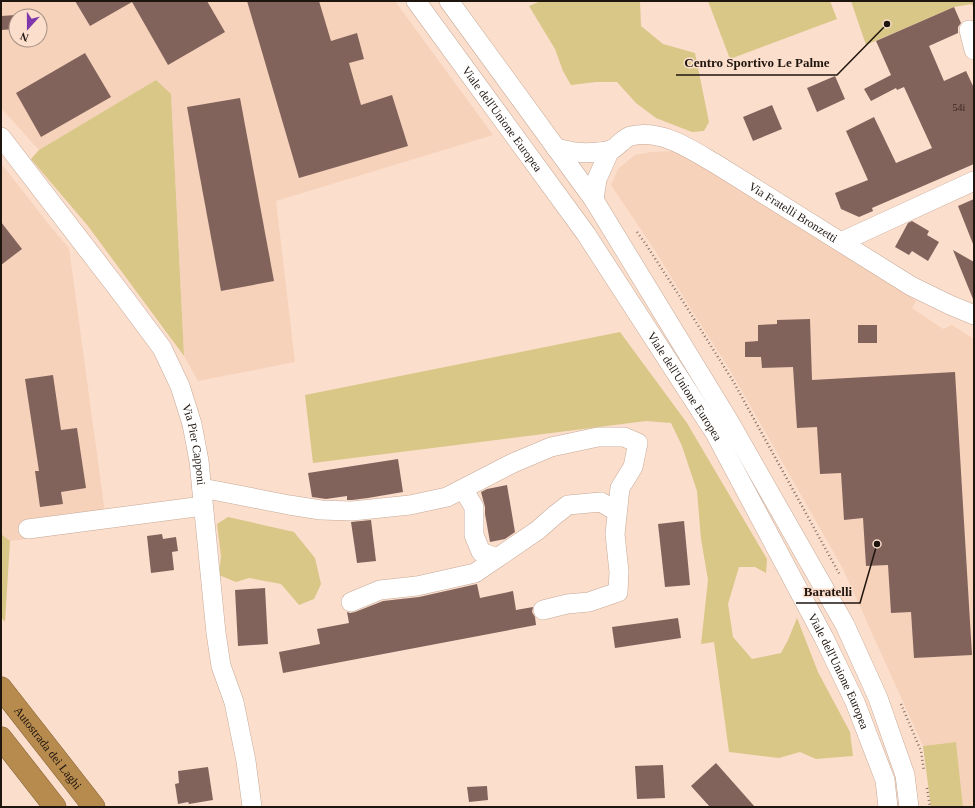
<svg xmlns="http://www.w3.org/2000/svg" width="975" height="808" viewBox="0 0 975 808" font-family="'Times New Roman',serif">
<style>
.built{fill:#f6d2bb;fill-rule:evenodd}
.green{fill:#d8c787}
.building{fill:#82635c}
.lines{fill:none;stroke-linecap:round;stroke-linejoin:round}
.minor-casing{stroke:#c5a997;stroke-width:20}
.highway-casing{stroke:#826237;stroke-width:23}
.path{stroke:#877468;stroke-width:2.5;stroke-dasharray:1 3;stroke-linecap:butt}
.minor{stroke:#fff;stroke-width:19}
.highway{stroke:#b78b4d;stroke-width:22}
.labels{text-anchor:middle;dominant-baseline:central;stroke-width:3;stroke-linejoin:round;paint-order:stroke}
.number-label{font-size:10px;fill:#382822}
.street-label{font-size:12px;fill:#1f150f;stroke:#fcdecc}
.leader{fill:none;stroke:#1f150f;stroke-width:1.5}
.callout-dot{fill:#1f150f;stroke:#fcdecc;stroke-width:1.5}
.callout-label{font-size:13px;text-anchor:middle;font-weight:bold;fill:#1f150f;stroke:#fcdecc;stroke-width:3;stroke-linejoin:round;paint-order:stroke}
</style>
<rect width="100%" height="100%" fill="#fcdecc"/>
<g class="built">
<path d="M 6,1 L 395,1 L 493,135 L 276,201 L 295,362 L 198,381 L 184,356 L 171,94 L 156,80 L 39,150 L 1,108 L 1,4 ZM 16,16 L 40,16 L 40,40 L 16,40 Z"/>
<path d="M 675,151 L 785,216 L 896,285 L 916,301 L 912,308 L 943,329 L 952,325 L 974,339 L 974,807 L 963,807 L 956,742 L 923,746 L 843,569 L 730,370 L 692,311 L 654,249 L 611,185 L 618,169 L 635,155 L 651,152 Z"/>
<path d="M 1,164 L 4,167 L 50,226 L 69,248 L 105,513 L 106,529 L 10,541 L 1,534 Z"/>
</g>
<g class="green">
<path d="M 541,1 L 640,1 L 641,26 L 663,44 L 695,53 L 709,122 L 704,131 L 692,132 L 656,118 L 636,103 L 617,82 L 596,82 L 571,85 L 563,71 L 555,49 L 529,6 Z"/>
<path d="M 708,1 L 830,1 L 837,19 L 730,59 Z"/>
<path d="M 851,1 L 974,1 L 974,10 L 972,4 L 954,7 L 866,45 Z"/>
<path d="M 156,80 L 171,94 L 184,356 L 88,226 L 31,159 L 39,150 Z"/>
<path d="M 620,332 L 687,423 L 767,559 L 766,573 L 755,567 L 739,567 L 728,604 L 733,637 L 752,659 L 781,653 L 788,640 L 797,618 L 818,672 L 850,732 L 853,756 L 816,759 L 800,752 L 779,758 L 729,752 L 714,642 L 701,644 L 708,580 L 701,539 L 697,491 L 682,446 L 671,423 L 646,421 L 313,463 L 305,395 Z"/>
<path d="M 228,517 L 294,532 L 315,558 L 321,584 L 314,599 L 299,605 L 281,584 L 249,578 L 236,582 L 219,575 L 221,556 L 217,524 Z"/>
<path d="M 1,534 L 10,541 L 5,622 L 1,617 Z"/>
<path d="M 956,742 L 963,807 L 931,807 L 923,746 Z"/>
</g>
<g class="building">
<path d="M 75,1 L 207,1 L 225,32 L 168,65 L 132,2 L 90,26 Z"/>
<path d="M 247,1 L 319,1 L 331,41 L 357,33 L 364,59 L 349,63 L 361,105 L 392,95 L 408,146 L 299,178 Z"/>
<path d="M 954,7 L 961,23 L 958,27 L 958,33 L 929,46 L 944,81 L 966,71 L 974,88 L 974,164 L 872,208 L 873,211 L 859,217 L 841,209 L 835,193 L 868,180 L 846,131 L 874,117 L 896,163 L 932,148 L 904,87 L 897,90 L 896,88 L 871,101 L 864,89 L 891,75 L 876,41 Z"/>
<path d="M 16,15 L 16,29 L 1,30 L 1,16 Z"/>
<path d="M 85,53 L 111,97 L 41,137 L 16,93 Z"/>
<path d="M 835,76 L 845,99 L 817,112 L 807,88 Z"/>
<path d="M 240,98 L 274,281 L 221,291 L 187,107 Z"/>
<path d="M 772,105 L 782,129 L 753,141 L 743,117 Z"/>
<path d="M 974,199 L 974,244 L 973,244 L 958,206 Z"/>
<path d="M 912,221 L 929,231 L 927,235 L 939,242 L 928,261 L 912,251 L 909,255 L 895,247 L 908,223 Z"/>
<path d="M 1,222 L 22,249 L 1,265 Z"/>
<path d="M 953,250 L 974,262 L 974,299 L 973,299 Z"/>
<path d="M 810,319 L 812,380 L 955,372 L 972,655 L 914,658 L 911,612 L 891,613 L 888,565 L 866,566 L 863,518 L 844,520 L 841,473 L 820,474 L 817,427 L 797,428 L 793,367 L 762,368 L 761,357 L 745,357 L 745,342 L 758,341 L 758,325 L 777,324 L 777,320 Z"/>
<rect x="858" y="325" width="19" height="18"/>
<path d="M 53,375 L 61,430 L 77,428 L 86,488 L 61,492 L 63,504 L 40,507 L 35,471 L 39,471 L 25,379 Z"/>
<path d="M 398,459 L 403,492 L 368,498 L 352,500 L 347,500 L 347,496 L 326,499 L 312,497 L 308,473 Z"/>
<path d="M 507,485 L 515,532 L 505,539 L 490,542 L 485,514 L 485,507 L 481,492 L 487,489 Z"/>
<path d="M 371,520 L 376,561 L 357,563 L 351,522 Z"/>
<path d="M 684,521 L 690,585 L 665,587 L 658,524 Z"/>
<path d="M 162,534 L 163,539 L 176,537 L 178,551 L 172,552 L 174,570 L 151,573 L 147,536 Z"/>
<path d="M 477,584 L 480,598 L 513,591 L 516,610 L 533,607 L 532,612 L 535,617 L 536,625 L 283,673 L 279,652 L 320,644 L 317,629 L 349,623 L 347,612 L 350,613 L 355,612 L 383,601 L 419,597 Z"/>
<path d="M 265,588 L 268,644 L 238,646 L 235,590 Z"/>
<path d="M 678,618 L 681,638 L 615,648 L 612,627 Z"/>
<path d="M 716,763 L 755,807 L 710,807 L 691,786 Z"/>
<path d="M 663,765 L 665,798 L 637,799 L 635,766 Z"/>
<path d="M 208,767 L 213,800 L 189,804 L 188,802 L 178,804 L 175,784 L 179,783 L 178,771 Z"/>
<path d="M 487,786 L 488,800 L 469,802 L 467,787 Z"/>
</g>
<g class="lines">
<g class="minor-casing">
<g id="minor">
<path id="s1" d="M 416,1 L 586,234 L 715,433 L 824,638 L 855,702 L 885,780 L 888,807"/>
<path d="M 449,1 L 594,200 L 730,423 L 845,625 L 878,698 L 905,775 L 909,807"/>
<path d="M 969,30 L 974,50"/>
<path id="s2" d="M 1,137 L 124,297 L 162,348 L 180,386 L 192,424 L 199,461 L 216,633 L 221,666 L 234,702 L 246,761 L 252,807"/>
<path id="s3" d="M 556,148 C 573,152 581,154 599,152 C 602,151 607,152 611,150 C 618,147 623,138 631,136 C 662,129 690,149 716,164 L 911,286 L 950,305 L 974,315"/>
<path d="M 594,200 L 597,179 L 610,150"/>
<path d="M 841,242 L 974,181"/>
<path d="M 202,488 L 289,505 L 321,510 L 352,511 L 410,505 L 447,497 L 513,463 L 551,447 L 598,437 L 624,437 L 638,443 L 633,467 L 620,488 L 615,534 L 619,572 L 618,592 L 589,602 L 567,604 L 543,610"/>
<path d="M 463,489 L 474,507 L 474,535 L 481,552 L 497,558 L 538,530 L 555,515 L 568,505 L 601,502 L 617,512"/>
<path d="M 28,529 L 203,506"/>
<path d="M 351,602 L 380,590 L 417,586 L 475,573 L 497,558"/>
</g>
</g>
<g class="highway-casing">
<g id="highway">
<path id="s4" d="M 1,688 L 94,807"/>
<path d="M 1,738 L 55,807"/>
</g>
</g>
<g class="path">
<path d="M 637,232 L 645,243 L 684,303 L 733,381 L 840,575"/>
<path d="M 901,704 L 921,751 L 924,771"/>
<path d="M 927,788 L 930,807"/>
</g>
<use href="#minor" class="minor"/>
<use href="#highway" class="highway"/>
</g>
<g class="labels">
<g class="number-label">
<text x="959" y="107">54i</text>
</g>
<g class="street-label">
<text stroke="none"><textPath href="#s1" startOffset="146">Viale dell'Unione Europea</textPath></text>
<text stroke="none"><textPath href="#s3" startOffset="263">Via Fratelli Bronzetti</textPath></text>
<text stroke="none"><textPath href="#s1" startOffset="470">Viale dell'Unione Europea</textPath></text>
<text stroke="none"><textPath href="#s2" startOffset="368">Via Pier Capponi</textPath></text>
<text stroke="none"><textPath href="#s1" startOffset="794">Viale dell'Unione Europea</textPath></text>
<text stroke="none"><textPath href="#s4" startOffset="76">Autostrada dei Laghi</textPath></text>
</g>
</g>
<path class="leader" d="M887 24L837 75H676M877 544L860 603H796"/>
<g class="callout-dot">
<circle cx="887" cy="24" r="4"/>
<circle cx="877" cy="544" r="4"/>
</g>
<g class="callout-label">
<text x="757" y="67">Centro Sportivo Le Palme</text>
<text x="828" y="596">Baratelli</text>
</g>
<rect width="975" height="808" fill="none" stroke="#1f150f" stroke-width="4"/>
<g transform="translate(28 28) rotate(201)"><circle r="19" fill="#fcdecc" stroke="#a48e80"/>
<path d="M0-3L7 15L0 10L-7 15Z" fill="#7f38ab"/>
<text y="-6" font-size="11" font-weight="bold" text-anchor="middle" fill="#1f150f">N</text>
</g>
</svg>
